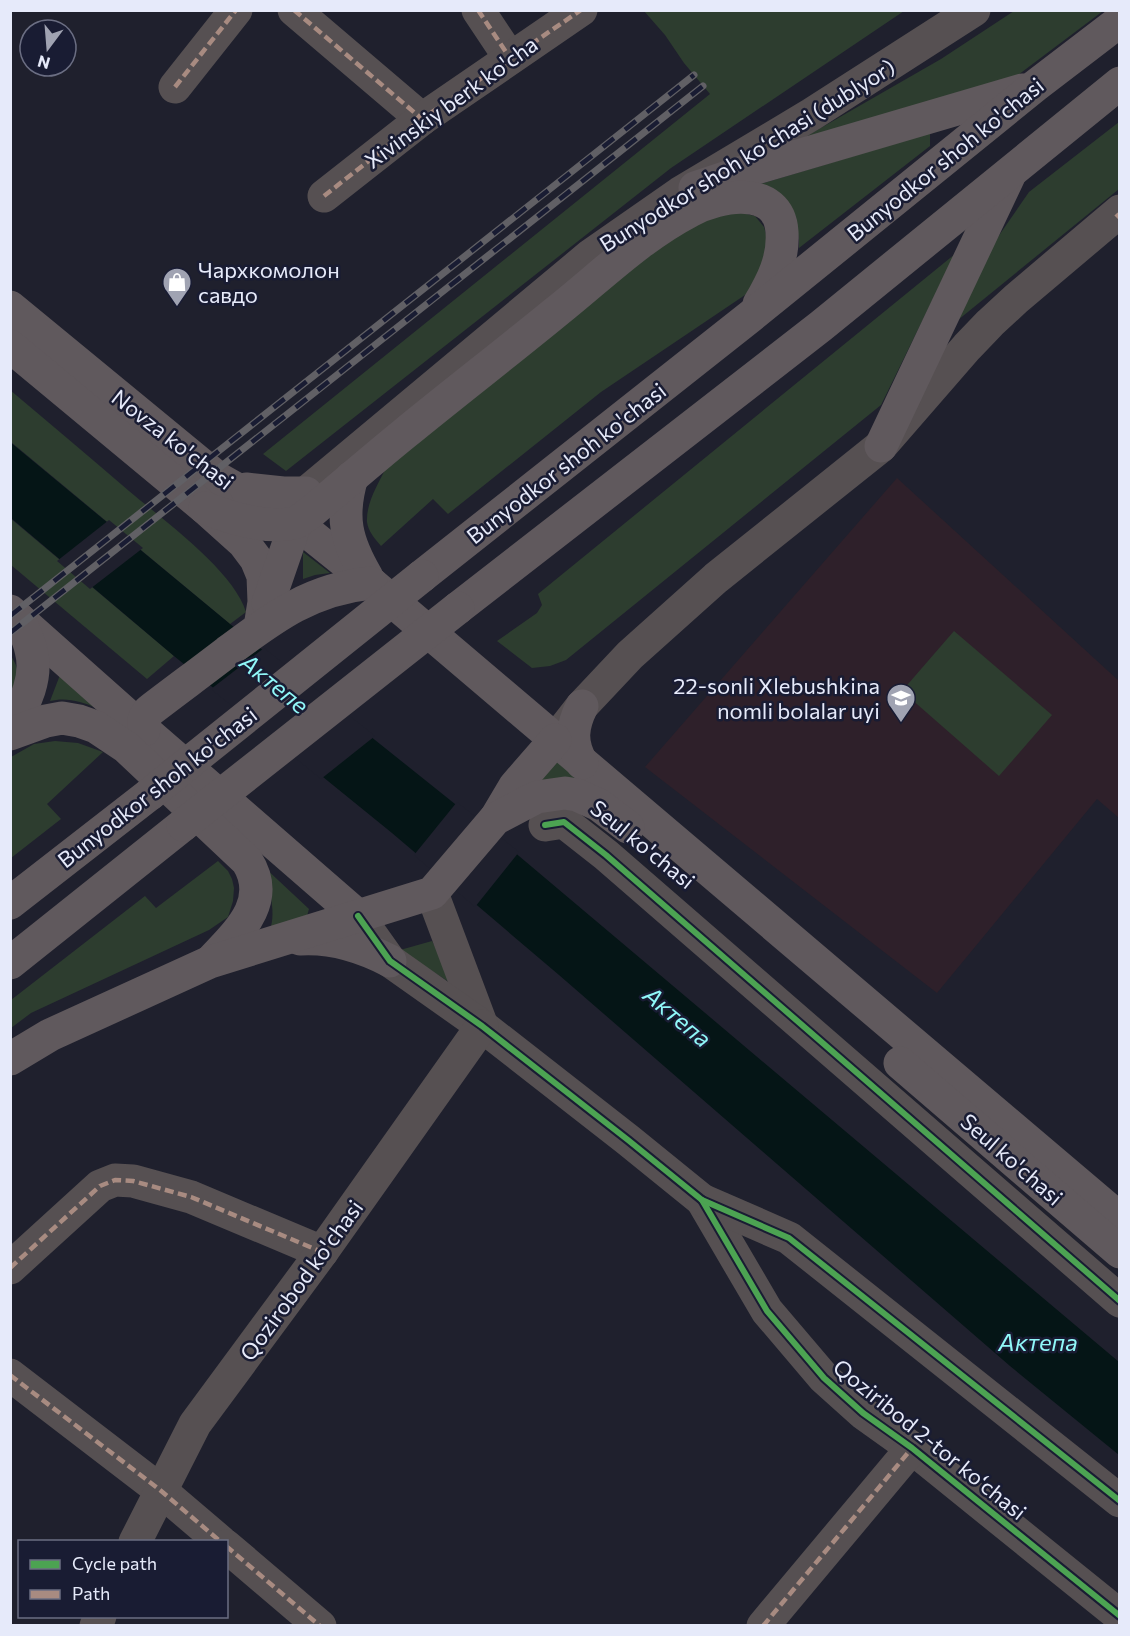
<svg xmlns="http://www.w3.org/2000/svg" width="1130" height="1636" viewBox="0 0 1130 1636" font-family="Commissioner,sans-serif">
<style>
.education{fill:#2e202a}
.green{fill:#2d3d2f}
.water{fill:#051516}
.pier{fill:#1f202d}
.lines{fill:none;stroke-linecap:round;stroke-linejoin:round}
.minor{stroke:#565052;stroke-width:33}
.major{stroke:#60595d;stroke-width:33}
.rail-casing{stroke:#616065;stroke-width:7}
.rail{stroke:#191c33;stroke-width:4.5;stroke-dasharray:14;stroke-linecap:butt}
.major-bridge{stroke:#60595d;stroke-width:33}
.quiet{stroke:#a88b81;stroke-width:4.5;stroke-dasharray:9 4.5;stroke-linecap:butt}
.cycleway-casing{stroke:#191c33;stroke-width:10}
.cycleway{stroke:#4ca352;stroke-width:6}
.labels{text-anchor:middle;dominant-baseline:central;stroke-width:5;stroke-linejoin:round;paint-order:stroke}
.street-label{font-size:22px;fill:#e6eafa;stroke:#191c33}
.poi-label{font-size:22px;fill:#e6eafa;stroke:#191c33;text-anchor:start}
.water-label{font-size:24px;font-style:italic;fill:#90f7f8;stroke:#191c33}
</style>
<rect width="100%" height="100%" fill="#1f202d"/>
<path class="education" d="M 897,478 L 1119,681 L 1119,818 L 1097,799 L 937,993 L 645,767 Z"/>
<g class="green">
<path d="M 644,11 L 904,11 L 671,168 L 286,471 L 263,454 L 710,94 L 684,63 L 665,35 Z"/>
<path d="M 1014,11 L 1103,11 L 1010,81 L 786,148 L 941,59 Z"/>
<path d="M 1119,122 L 1119,189 L 958,320 L 991,247 L 1029,192 Z"/>
<path d="M 930,133 L 930,146 L 799,248 L 799,239 L 797,228 L 760,184 Z"/>
<path d="M 722,208 L 755,216 L 764,227 L 766,234 L 767,255 L 748,293 L 601,392 L 448,514 L 433,499 L 381,546 C 375,539 368,531 367,522 C 366,503 378,484 386,468 L 683,225 Z"/>
<path d="M 955,254 L 881,405 L 566,660 L 550,666 L 532,668 L 497,641 L 537,613 L 542,605 L 538,594 Z"/>
<path d="M 10,390 C 50,424 90,457 129,491 C 162,519 234,571 246,612 L 230,624 L 11,442 Z"/>
<path d="M 10,518 L 174,656 L 147,679 L 11,565 Z"/>
<path d="M 303,552 L 330,573 L 315,575 L 303,579 Z"/>
<path d="M 954,631 L 1052,715 L 999,776 L 902,691 Z"/>
<path d="M 10,654 C 21,672 19,676 10,695 Z"/>
<path d="M 60,675 L 96,708 C 82,701 65,697 50,701 Z"/>
<path d="M 55,741 L 78,743 L 103,752 L 47,804 L 61,819 L 11,858 L 11,757 L 34,744 Z"/>
<path d="M 558,757 L 603,793 L 536,785 Z"/>
<path d="M 218,861 L 228,871 L 232,879 L 234,888 L 233,901 L 228,917 L 209,930 L 31,1013 L 11,1028 L 11,1000 L 145,896 L 156,908 Z"/>
<path d="M 263,866 L 309,909 L 307,916 L 270,930 C 277,910 268,886 263,866 Z"/>
<path d="M 432,941 L 453,980 L 449,982 L 400,950 Z"/>
</g>
<path class="water" d="M 10,442 L 230,624 L 500,840 L 1119,1362 L 1119,1455 L 1010,1366 L 559,975 L 392,833 L 174,656 L 11,518 Z"/>
<g class="pier">
<path d="M 109,520 L 143,548 L 90,589 L 57,561 Z"/>
<path d="M 264,648 L 375,736 L 321,779 L 211,689 Z"/>
<path d="M 457,802 L 519,852 L 475,907 L 414,855 Z"/>
</g>
<g class="lines">
<g class="minor">
<path d="M 294,10 L 422,119"/>
<path d="M 478,10 L 510,58"/>
<path d="M 175,87 L 236,10"/>
<path d="M 324,196 L 422,119 L 581,10"/>
<path d="M 306,493 L 591,255 L 680,193 L 812,114 L 974,10"/>
<path d="M 564,729 L 582,706 L 630,655 L 716,578 L 881,446 L 967,347 L 990,323 L 1016,299 L 1120,211"/>
<path d="M 545,825 L 564,822 L 606,855 L 1120,1301"/>
<path d="M 432,893 L 482,1026"/>
<path d="M 358,916 L 390,961 L 482,1026 L 628,1140 L 702,1200 L 767,1311 L 824,1378 L 863,1413 L 912,1448 L 1120,1616"/>
<path d="M 702,1200 L 789,1238 L 1120,1501"/>
<path d="M 10,1268 L 100,1186 L 115,1180 L 133,1181 L 191,1197 L 322,1252"/>
<path d="M 10,1375 L 160,1490 L 221,1542"/>
<path d="M 135,1542 L 195,1424 L 322,1252 L 482,1026"/>
<path d="M 226,1546 L 320,1626"/>
<path d="M 96,1626 L 100,1616"/>
<path d="M 763,1626 L 912,1448"/>
</g>
<g class="major">
<path d="M 695,188 L 743,172 L 1022,90"/>
<path d="M 10,307 L 219,479 L 295,522 L 371,583 L 1120,1219"/>
<path d="M 10,346 L 205,508 L 244,543 L 256,559 L 263,576 L 264,602 L 260,627"/>
<path d="M 881,446 L 1009,176"/>
<path d="M 352,477 C 340,517 346,541 367,577"/>
<path d="M 246,489 L 283,493 L 306,493 L 268,603"/>
<path d="M 205,508 C 230,518 267,529 294,523 C 300,521 305,516 310,513 C 341,487 372,460 404,434 C 454,393 506,353 556,312 C 600,277 640,237 690,211 C 719,195 779,184 782,232 C 784,259 772,282 759,304"/>
<path d="M 422,576 L 751,316 L 1035,86 L 1120,21"/>
<path d="M 458,608 L 821,326 L 1120,83"/>
<path d="M 10,611 L 144,730 L 358,916"/>
<path d="M 10,725 C 26,705 38,676 31,650 C 29,639 23,629 19,619"/>
<path d="M 144,730 L 144,719 L 149,711 C 175,691 201,672 227,652 C 274,617 311,589 371,583"/>
<path d="M 10,734 L 46,721 L 62,718 L 79,721 L 96,727 L 126,747 L 247,861 C 273,902 237,933 211,961"/>
<path d="M 582,763 C 570,743 572,726 582,706"/>
<path d="M 496,818 L 515,786 L 555,740"/>
<path d="M 10,903 L 150,794"/>
<path d="M 300,939 C 331,937 363,947 390,961"/>
<path d="M 10,963 L 183,825"/>
<path d="M 10,1059 L 50,1035 L 210,962 L 432,893 L 495,819 L 537,797 L 565,793 L 577,795 L 599,805 L 628,827"/>
<path d="M 900,1063 L 1120,1252"/>
</g>
<g class="rail-casing">
<g id="rail">
<path d="M 10,616 L 694,75"/>
<path d="M 10,633 L 703,86"/>
</g>
</g>
<use href="#rail" class="rail"/>
<g class="major-bridge">
<path d="M 150,794 L 422,576"/>
<path d="M 183,825 L 458,608"/>
</g>
<g class="quiet">
<path d="M 294,10 L 422,119"/>
<path d="M 478,10 L 510,58"/>
<path d="M 175,87 L 236,10"/>
<path d="M 324,196 L 422,119 L 581,10"/>
<path d="M 1116,214 L 1120,218"/>
<path d="M 10,1268 L 100,1186 L 115,1180 L 133,1181 L 191,1197 L 322,1252"/>
<path d="M 10,1375 L 160,1490 L 221,1542"/>
<path d="M 226,1546 L 320,1626"/>
<path d="M 763,1626 L 912,1448"/>
</g>
<g class="cycleway-casing">
<g id="cycleway">
<path d="M 545,825 L 564,822 L 606,855 L 1120,1301"/>
<path d="M 358,916 L 390,961 L 482,1026 L 628,1140 L 702,1200 L 767,1311 L 824,1378 L 863,1413 L 912,1448 L 1120,1616"/>
<path d="M 702,1200 L 789,1238 L 1120,1501"/>
</g>
</g>
<use href="#cycleway" class="cycleway"/>
</g>
<defs>
<g id="shop-pin" transform="scale(1.5)"><path d="M0 17L-7.5 6A9.5 9.5 0 1 1 7.5 6Z" fill="#a0a3b2" stroke="#191c33"/><path d="M-5-2.5h2.3a2.7 3.5 0 0 1 5.4 0H5L5.5 6h-11ZM-1.5-2.5h3a1.5 2.3 0 0 0-3 0Z" fill="#fff"/></g>
<g id="school-pin" transform="scale(1.5)"><path d="M0 17L-7.5 6A9.5 9.5 0 1 1 7.5 6Z" fill="#a0a3b2" stroke="#191c33"/><path d="M0-5L7-2L0 1L-7-2ZM-4 1L0 2.5L4 1V4Q0 6-4 4Z" fill="#fff"/></g>
</defs>
<g fill-rule="evenodd">
<use href="#shop-pin" x="177" y="282"/>
<use href="#school-pin" x="901" y="698"/>
</g>
<g class="labels">
<g class="street-label">
<text transform="translate(451 102) rotate(-36)">Xivinskiy berk ko'cha</text>
<text transform="translate(747 155) rotate(-32)">Bunyodkor shoh koʻchasi (dublyor)</text>
<text transform="translate(945 159) rotate(-39)">Bunyodkor shoh ko'chasi</text>
<text transform="translate(173 439) rotate(38)">Novza ko'chasi</text>
<text transform="translate(566 463) rotate(-38)">Bunyodkor shoh ko'chasi</text>
<text transform="translate(157 787) rotate(-38)">Bunyodkor shoh ko'chasi</text>
<text transform="translate(643 844) rotate(39)">Seul ko'chasi</text>
<text transform="translate(1012 1159) rotate(41)">Seul ko'chasi</text>
<text transform="translate(301 1280) rotate(-54)">Qozirobod ko'chasi</text>
<text transform="translate(930 1439) rotate(39)">Qoziribod 2-tor ko‘chasi</text>
</g>
<g class="poi-label">
<text x="198" y="269">Чархкомолон<tspan x="198" dy="25">савдо</tspan></text>
<text x="880" y="685" text-anchor="end">22-sonli Xlebushkina<tspan x="880" dy="25">nomli bolalar uyi</tspan></text>
</g>
<g class="water-label">
<text transform="translate(275 683) rotate(39)">Актепе</text>
<text transform="translate(678 1016) rotate(40)">Актепа</text>
<text x="1038" y="1341">Актепа</text>
</g>
</g>
<rect width="1130" height="1636" fill="none" stroke="#e6eafa" stroke-width="24"/>
<rect x="18" y="1540" width="210" height="78" fill="#191c33" stroke="#6b6e83" stroke-width="1.5"/>
<rect x="30" y="1560" width="30" height="9" fill="#4ca352" stroke="#6b6e83" stroke-width="1.5"/>
<text x="72" y="1570" font-size="18" fill="#e6eafa">Cycle path</text>
<rect x="30" y="1590" width="30" height="9" fill="#a88b81" stroke="#6b6e83" stroke-width="1.5"/>
<text x="72" y="1600" font-size="18" fill="#e6eafa">Path</text>
<g transform="translate(48 48) rotate(196)"><circle r="28" fill="#191c33" stroke="#6b6e83" stroke-width="1.5"/>
<path d="M0-4.5L10 22L0 15L-10 22Z" fill="#a0a3b2"/>
<text y="-9" font-size="16" font-weight="bold" text-anchor="middle" fill="#e6eafa">N</text>
</g>
</svg>
